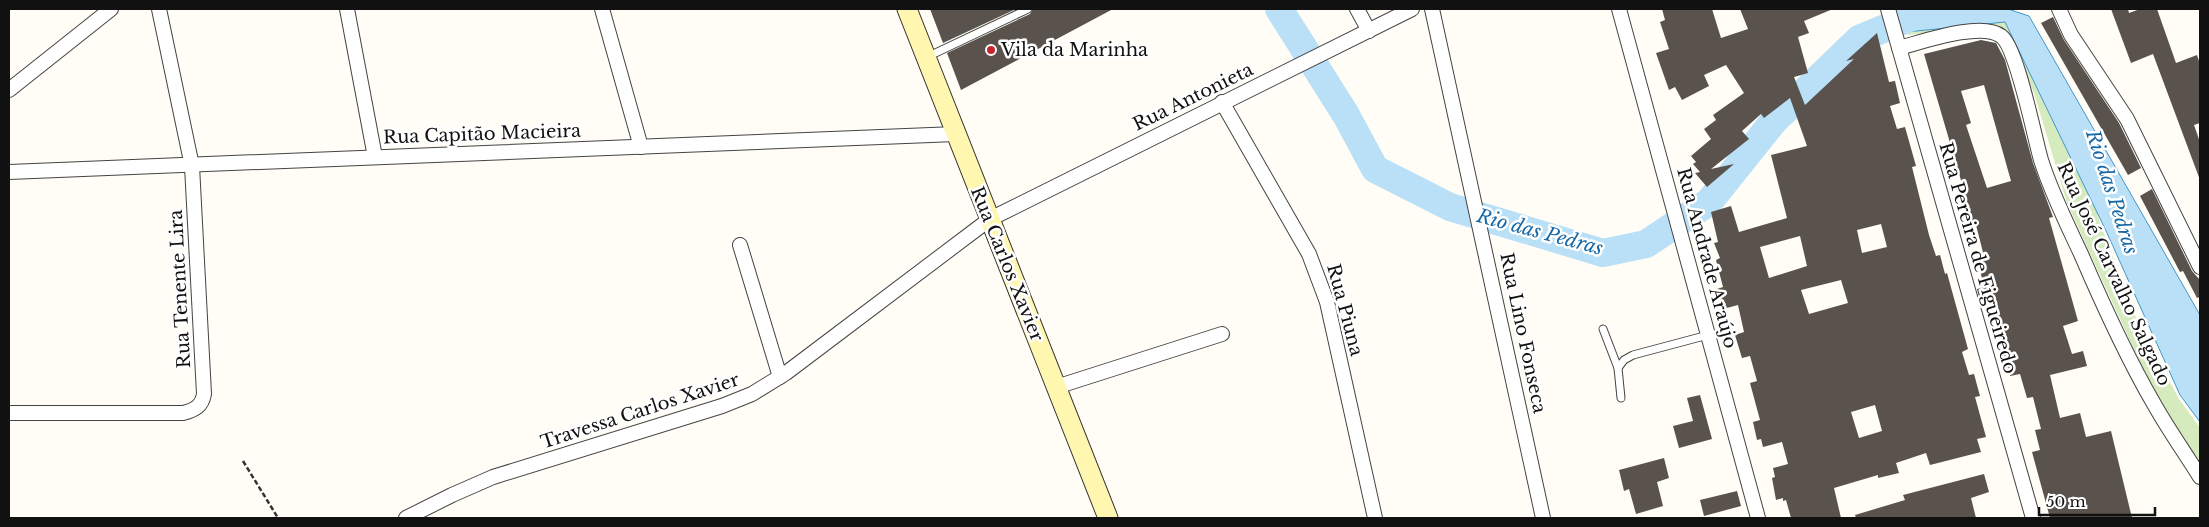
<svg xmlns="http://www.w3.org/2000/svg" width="2209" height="527" viewBox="0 0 2209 527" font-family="'Libre Baskerville',serif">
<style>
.green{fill:#d5ebbd}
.water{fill:#b9e0f7;stroke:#3f96cf}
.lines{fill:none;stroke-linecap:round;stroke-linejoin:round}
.river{stroke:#b9e0f7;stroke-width:28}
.building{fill:#5a524d;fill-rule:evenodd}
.lane-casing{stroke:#444;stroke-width:9}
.street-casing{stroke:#444;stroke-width:16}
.secondary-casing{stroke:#333;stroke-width:21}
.path{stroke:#333;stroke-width:2.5;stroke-dasharray:5 2.5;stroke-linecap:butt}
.lane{stroke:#fff;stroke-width:7}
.street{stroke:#fff;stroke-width:14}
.secondary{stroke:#fff6b0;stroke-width:19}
.poi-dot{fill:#c4262e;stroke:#fff;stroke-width:2}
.labels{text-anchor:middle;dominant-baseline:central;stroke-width:5;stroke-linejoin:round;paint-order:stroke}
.poi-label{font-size:18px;fill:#111;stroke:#fff;text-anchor:start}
.street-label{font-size:18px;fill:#111;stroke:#fff}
.water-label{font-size:19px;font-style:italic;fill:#1768a6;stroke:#fff}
</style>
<rect width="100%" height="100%" fill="#fffdf5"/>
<path class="green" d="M 1937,13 L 2017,23 L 2073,124 L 2100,223 L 2134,314 L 2179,399 L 2200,428 L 2200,461 L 2157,400 L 2067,203 L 2034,93 L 2012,40 L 1992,24 L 1908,35 L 1905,23 Z"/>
<path class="water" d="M 1920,9 L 2008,9 L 2029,16 L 2200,315 L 2200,422 L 2180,395 L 2107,233 L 2005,22 L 1907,32 L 1902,11 Z"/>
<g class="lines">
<path class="river" d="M 1279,9 L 1346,115 L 1375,169 L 1450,207 L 1603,253 L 1646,244 L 1709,202 L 1773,122 L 1859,39 L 1931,9"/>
</g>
<g class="building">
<path d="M 930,9 L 1016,9 L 943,43 Z"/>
<path d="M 1033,9 L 1113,9 L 961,90 L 947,53 L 1030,14 Z"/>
<path d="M 1662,9 L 1712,9 L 1721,38 L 1748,29 L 1740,9 L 1833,9 L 1804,21 L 1809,33 L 1798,37 L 1808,73 L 1794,77 L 1805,105 L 1854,59 L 1846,61 L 1877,33 L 1889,82 L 1895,81 L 1900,103 L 1890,106 L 1897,129 L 1905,127 L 1916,166 L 1912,167 L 1929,235 L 1936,256 L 1940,255 L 1945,274 L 1947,273 L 1968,349 L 1962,352 L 1969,375 L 1974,374 L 1980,396 L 1975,397 L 1986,437 L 1977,439 L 1981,452 L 1930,465 L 1926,453 L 1896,463 L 1899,473 L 1878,478 L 1878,475 L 1834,488 L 1841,518 L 1791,518 L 1786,500 L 1783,501 L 1783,498 L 1776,500 L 1772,478 L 1775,477 L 1773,468 L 1788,464 L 1782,442 L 1763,447 L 1761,439 L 1757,440 L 1753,422 L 1760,420 L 1750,383 L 1757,381 L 1750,356 L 1742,358 L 1735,335 L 1744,332 L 1738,305 L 1723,309 L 1717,289 L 1723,287 L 1716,260 L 1720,258 L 1714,243 L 1718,242 L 1711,212 L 1731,206 L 1739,232 L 1787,218 L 1771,155 L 1807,146 L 1790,98 L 1764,118 L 1761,114 L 1742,131 L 1749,139 L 1711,169 L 1734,164 L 1707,187 L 1695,173 L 1700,172 L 1693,164 L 1696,162 L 1691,156 L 1711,139 L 1704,129 L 1716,120 L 1713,115 L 1744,93 L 1726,65 L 1704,75 L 1709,86 L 1682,100 L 1675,87 L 1669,90 L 1656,53 L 1669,49 L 1660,22 L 1665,20 ZM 1881,224 L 1887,247 L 1862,253 L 1857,230 ZM 1800,236 L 1807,266 L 1769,278 L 1760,247 ZM 1841,280 L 1848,303 L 1809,314 L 1801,290 ZM 1875,405 L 1882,431 L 1859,438 L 1851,412 Z"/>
<path d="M 2111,9 L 2128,9 L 2129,13 L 2140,9 L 2157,9 L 2176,63 L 2197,55 L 2200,64 L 2200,123 L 2194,125 L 2200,142 L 2200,180 L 2153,54 L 2131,63 Z"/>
<path d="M 2053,17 L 2064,40 L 2119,123 L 2141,168 L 2128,175 L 2041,23 Z"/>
<path d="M 1981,40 L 1996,43 L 2005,60 L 2033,163 L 2053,217 L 2049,218 L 2078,321 L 2063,326 L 2072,354 L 2083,351 L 2087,366 L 2050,375 L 2060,418 L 2080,413 L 2086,437 L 2111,431 L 2132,518 L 2050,518 L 2032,452 L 2040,450 L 2035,430 L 2041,429 L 2033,397 L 2027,398 L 2020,374 L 2010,376 L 1988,299 L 1980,301 L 1977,289 L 1984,287 L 1978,262 L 1985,260 L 1976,225 L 1972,226 L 1968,211 L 1964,212 L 1959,196 L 1965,194 L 1924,54 ZM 1984,85 L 2011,181 L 1987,188 L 1966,125 L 1971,123 L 1961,91 Z"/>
<path d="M 2152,189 L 2192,271 L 2200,280 L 2200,297 L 2197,298 L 2183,271 L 2180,272 L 2140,196 Z"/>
<path d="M 1700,395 L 1712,439 L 1679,448 L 1673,426 L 1693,421 L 1687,398 Z"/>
<path d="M 1664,458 L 1669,478 L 1657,482 L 1663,506 L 1636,514 L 1629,489 L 1624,491 L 1619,470 Z"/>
<path d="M 1984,474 L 1989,492 L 1971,498 L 1976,518 L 1856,518 L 1855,515 L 1905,500 L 1903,495 Z"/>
<path d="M 1737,491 L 1741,506 L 1704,516 L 1700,500 Z"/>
</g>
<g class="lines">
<g class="lane-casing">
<g id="lane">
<path d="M 927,57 L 1028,9"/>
<path d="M 1603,329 L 1618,368"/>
<path d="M 1621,398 L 1618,368 L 1624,360 L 1633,355 L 1708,335"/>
</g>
</g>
<g class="street-casing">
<g id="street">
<path d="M 347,9 L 375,157"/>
<path d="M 602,9 L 641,147"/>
<path d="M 1357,9 L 1369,31"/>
<path d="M 1432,9 L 1543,518"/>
<path d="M 1619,9 L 1758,518"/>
<path d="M 1888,9 L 2033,518"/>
<path d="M 2059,9 L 2071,35 L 2127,119 L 2200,267"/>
<path d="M 1899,48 C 1922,42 1981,21 2001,36 C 2017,47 2034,136 2041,160 C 2051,192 2067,224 2081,254 C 2103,305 2126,356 2154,404 C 2168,429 2185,453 2200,477"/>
<path d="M 9,90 L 111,9"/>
<path d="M 1222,102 L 1309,254 L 1327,302 L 1375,518"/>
<path d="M 9,172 L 956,134"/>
<path d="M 740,245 L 780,377"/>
<path d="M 1056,387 L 1222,334"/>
<path d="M 9,413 L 183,413 C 195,410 202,406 204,394 L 192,166 L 159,9"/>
<path d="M 406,518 L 452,495 L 493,477 L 722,406 L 752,394 L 786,373 L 990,219 L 1412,9"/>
</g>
</g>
<g class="secondary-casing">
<path id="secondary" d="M 907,9 L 1108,518"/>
</g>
<path class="path" d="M 243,461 L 278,518"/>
<use href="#lane" class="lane"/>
<use href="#street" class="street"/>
<use href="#secondary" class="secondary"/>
</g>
<circle class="poi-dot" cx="991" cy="50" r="5"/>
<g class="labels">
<g class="poi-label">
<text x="1001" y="50">Vila da Marinha</text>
</g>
<g class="street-label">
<text transform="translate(1193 97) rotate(-26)">Rua Antonieta</text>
<text transform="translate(482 134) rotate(-2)">Rua Capitão Macieira</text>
<text transform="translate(1707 258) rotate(75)">Rua Andrade Araújo</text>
<text transform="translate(1978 258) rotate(74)">Rua Pereira de Figueiredo</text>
<text transform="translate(1007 264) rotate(68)">Rua Carlos Xavier</text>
<text transform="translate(2114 274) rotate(65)">Rua José Carvalho Salgado</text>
<text transform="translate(180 289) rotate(-93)">Rua Tenente Lira</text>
<text transform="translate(1345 310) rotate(75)">Rua Piuna</text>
<text transform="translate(1523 333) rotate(78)">Rua Lino Fonseca</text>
<text transform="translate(640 411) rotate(-18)">Travessa Carlos Xavier</text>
</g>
<g class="water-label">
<text transform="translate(2112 192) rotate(72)">Rio das Pedras</text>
<text transform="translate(1540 232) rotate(15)">Rio das Pedras</text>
</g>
</g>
<rect width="2209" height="527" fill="none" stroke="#111111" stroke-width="20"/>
<path d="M2039 507v8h116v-8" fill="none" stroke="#111111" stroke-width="2.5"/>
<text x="2046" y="507" font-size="15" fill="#111111" stroke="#ffffff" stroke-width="4" paint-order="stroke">50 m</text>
</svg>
